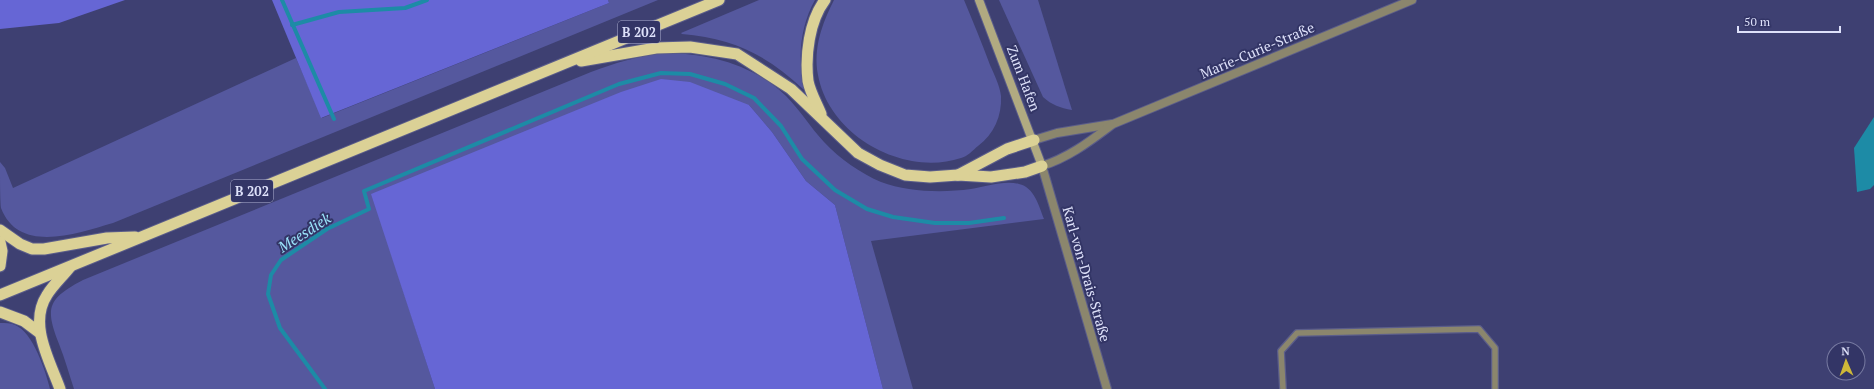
<svg xmlns="http://www.w3.org/2000/svg" width="1874" height="389" viewBox="0 0 1874 389" font-family="'PT Serif',serif">
<style>
.green{fill:#55589e}
.forest{fill:#6666d5}
.water{fill:#1d8ba6}
.lines{fill:none;stroke-linecap:round;stroke-linejoin:round}
.stream{stroke:#1d8ba6;stroke-width:4}
.service-casing{stroke:#5b5d8a;stroke-width:8}
.minor-casing{stroke:#5b5d8a;stroke-width:10}
.secondary-casing{stroke:#5b5d8a;stroke-width:10}
.trunk-casing{stroke:#5b5d8a;stroke-width:13}
.service{stroke:#8b866d;stroke-width:5.5}
.minor{stroke:#8b866d;stroke-width:8}
.secondary{stroke:#b1aa81;stroke-width:8}
.trunk{stroke:#dbd196;stroke-width:11}
.labels{text-anchor:middle;dominant-baseline:central;stroke-width:4;stroke-linejoin:round;paint-order:stroke}
.shield{fill:#333566;stroke:#abadce;stroke-width:1}
.shield-label{font-size:13px;font-weight:bold;fill:#dee1fa}
.street-label{font-size:14px;fill:#dee1fa;stroke:#333566}
.water-label{font-size:15px;font-style:italic;fill:#9be4fb;stroke:#333566}
</style>
<rect width="100%" height="100%" fill="#3e4072"/>
<g class="green">
<path d="M 608,0 L 658,0 L 113,223 C 78,233 19,255 1,208 C 0,200 0,173 0,162 L 5,168 L 13,188 L 296,58 L 322,118 L 609,3 Z"/>
<path d="M 759,0 L 815,0 C 800,27 797,59 805,89 L 803,89 C 767,55 732,38 682,34 L 681,33 Z"/>
<path d="M 834,0 L 964,0 C 973,22 982,43 990,65 C 994,74 1000,86 1001,96 C 1002,116 994,134 978,146 C 973,150 967,157 961,158 C 904,177 829,136 818,75 C 813,48 822,24 834,0 Z"/>
<path d="M 999,0 L 1038,0 L 1072,110 C 1060,108 1052,105 1043,97 Z"/>
<path d="M 664,53 C 707,53 753,64 786,96 C 800,110 811,128 824,142 C 840,159 860,173 881,182 C 908,192 942,193 971,189 C 985,187 1004,180 1019,184 C 1034,187 1039,206 1044,219 L 871,241 L 913,389 L 883,389 L 835,205 L 806,181 L 772,132 L 749,105 L 372,194 L 435,389 L 74,389 C 69,374 65,359 59,344 C 45,308 47,299 83,280 L 591,72 C 615,63 638,56 664,53 Z"/>
<path d="M 0,323 C 5,323 11,323 15,325 C 33,332 46,372 50,389 L 0,389 Z"/>
</g>
<g class="forest">
<path d="M 0,0 L 125,0 L 59,23 L 0,29 Z"/>
<path d="M 272,0 L 608,0 L 609,3 L 321,118 Z"/>
<path d="M 661,79 L 690,82 L 749,105 L 772,132 L 806,181 L 835,205 L 883,389 L 435,389 L 371,194 L 621,92 Z"/>
</g>
<path class="water" d="M 1874,117 L 1874,185 L 1870,189 L 1857,192 L 1854,148 Z"/>
<g class="lines">
<g class="stream">
<path d="M 282,0 L 334,119"/>
<path d="M 292,25 L 339,12 L 405,8 L 427,0"/>
<path d="M 325,389 L 280,328 L 268,294 L 271,275 L 281,260 L 327,229 L 369,209 L 364,191 L 619,84 L 661,73 L 690,74 L 725,84 L 754,98 L 781,126 L 802,159 L 835,190 L 867,209 L 893,217 L 935,223 L 969,223 L 1004,218"/>
</g>
<g class="service-casing">
<path id="service" d="M 1283,389 L 1281,351 L 1297,333 L 1479,329 L 1495,348 L 1495,389"/>
</g>
<g class="minor-casing">
<g id="minor">
<path d="M 1034,140 L 1057,133 L 1112,124"/>
<path d="M 1107,389 L 1042,166 C 1070,157 1090,141 1113,124 L 1412,0"/>
</g>
</g>
<g class="secondary-casing">
<path id="secondary" d="M 979,0 L 1042,166"/>
</g>
<g class="trunk-casing">
<g id="trunk">
<path d="M 581,61 L 656,48 L 690,47 L 737,54 L 791,89 L 858,153 L 880,165 L 905,175 L 930,177 L 958,175 L 991,177 L 1025,172 L 1042,166"/>
<path d="M 821,114 C 817,104 810,92 808,81 C 805,56 809,21 825,0"/>
<path d="M 958,175 L 1007,149 L 1034,140"/>
<path d="M 0,230 L 20,244 L 32,249 L 44,249 L 107,238 L 135,237"/>
<path d="M 0,242 L 2,251 L 0,266"/>
<path d="M 0,295 L 719,0"/>
<path d="M 0,312 L 24,321 L 40,333"/>
<path d="M 60,389 C 50,361 28,324 47,295 C 53,285 63,276 70,267"/>
</g>
</g>
<use href="#service" class="service"/>
<use href="#minor" class="minor"/>
<use href="#secondary" class="secondary"/>
<use href="#trunk" class="trunk"/>
</g>
<g class="labels">
<g class="shield">
<rect x="618" y="21" width="42" height="22" rx="3"/>
<rect x="231" y="180" width="42" height="22" rx="3"/>
</g>
<g class="shield-label">
<text x="639" y="32">B 202</text>
<text x="252" y="191">B 202</text>
</g>
<g class="street-label">
<text transform="translate(1257 50) rotate(-23)">Marie-Curie-Straße</text>
<text transform="translate(1024 78) rotate(69)">Zum Hafen</text>
<text transform="translate(1087 274) rotate(74)">Karl-von-Drais-Straße</text>
</g>
<g class="water-label">
<text transform="translate(304 232) rotate(-33)">Meesdiek</text>
</g>
</g>
<g transform="translate(1846 361) rotate(358)"><circle r="19" fill="#333566" stroke="#777aa1"/>
<path d="M0-3L7 15L0 10L-7 15Z" fill="#ceb838"/>
<text y="-6" font-size="11" font-weight="bold" text-anchor="middle" fill="#dee1fa">N</text>
</g>
<path d="M1738 26v6h102v-6" fill="none" stroke="#dee1fa" stroke-width="2"/>
<text x="1744" y="26" font-size="12" fill="#dee1fa" stroke="#333566" stroke-width="3" paint-order="stroke">50 m</text>
</svg>
